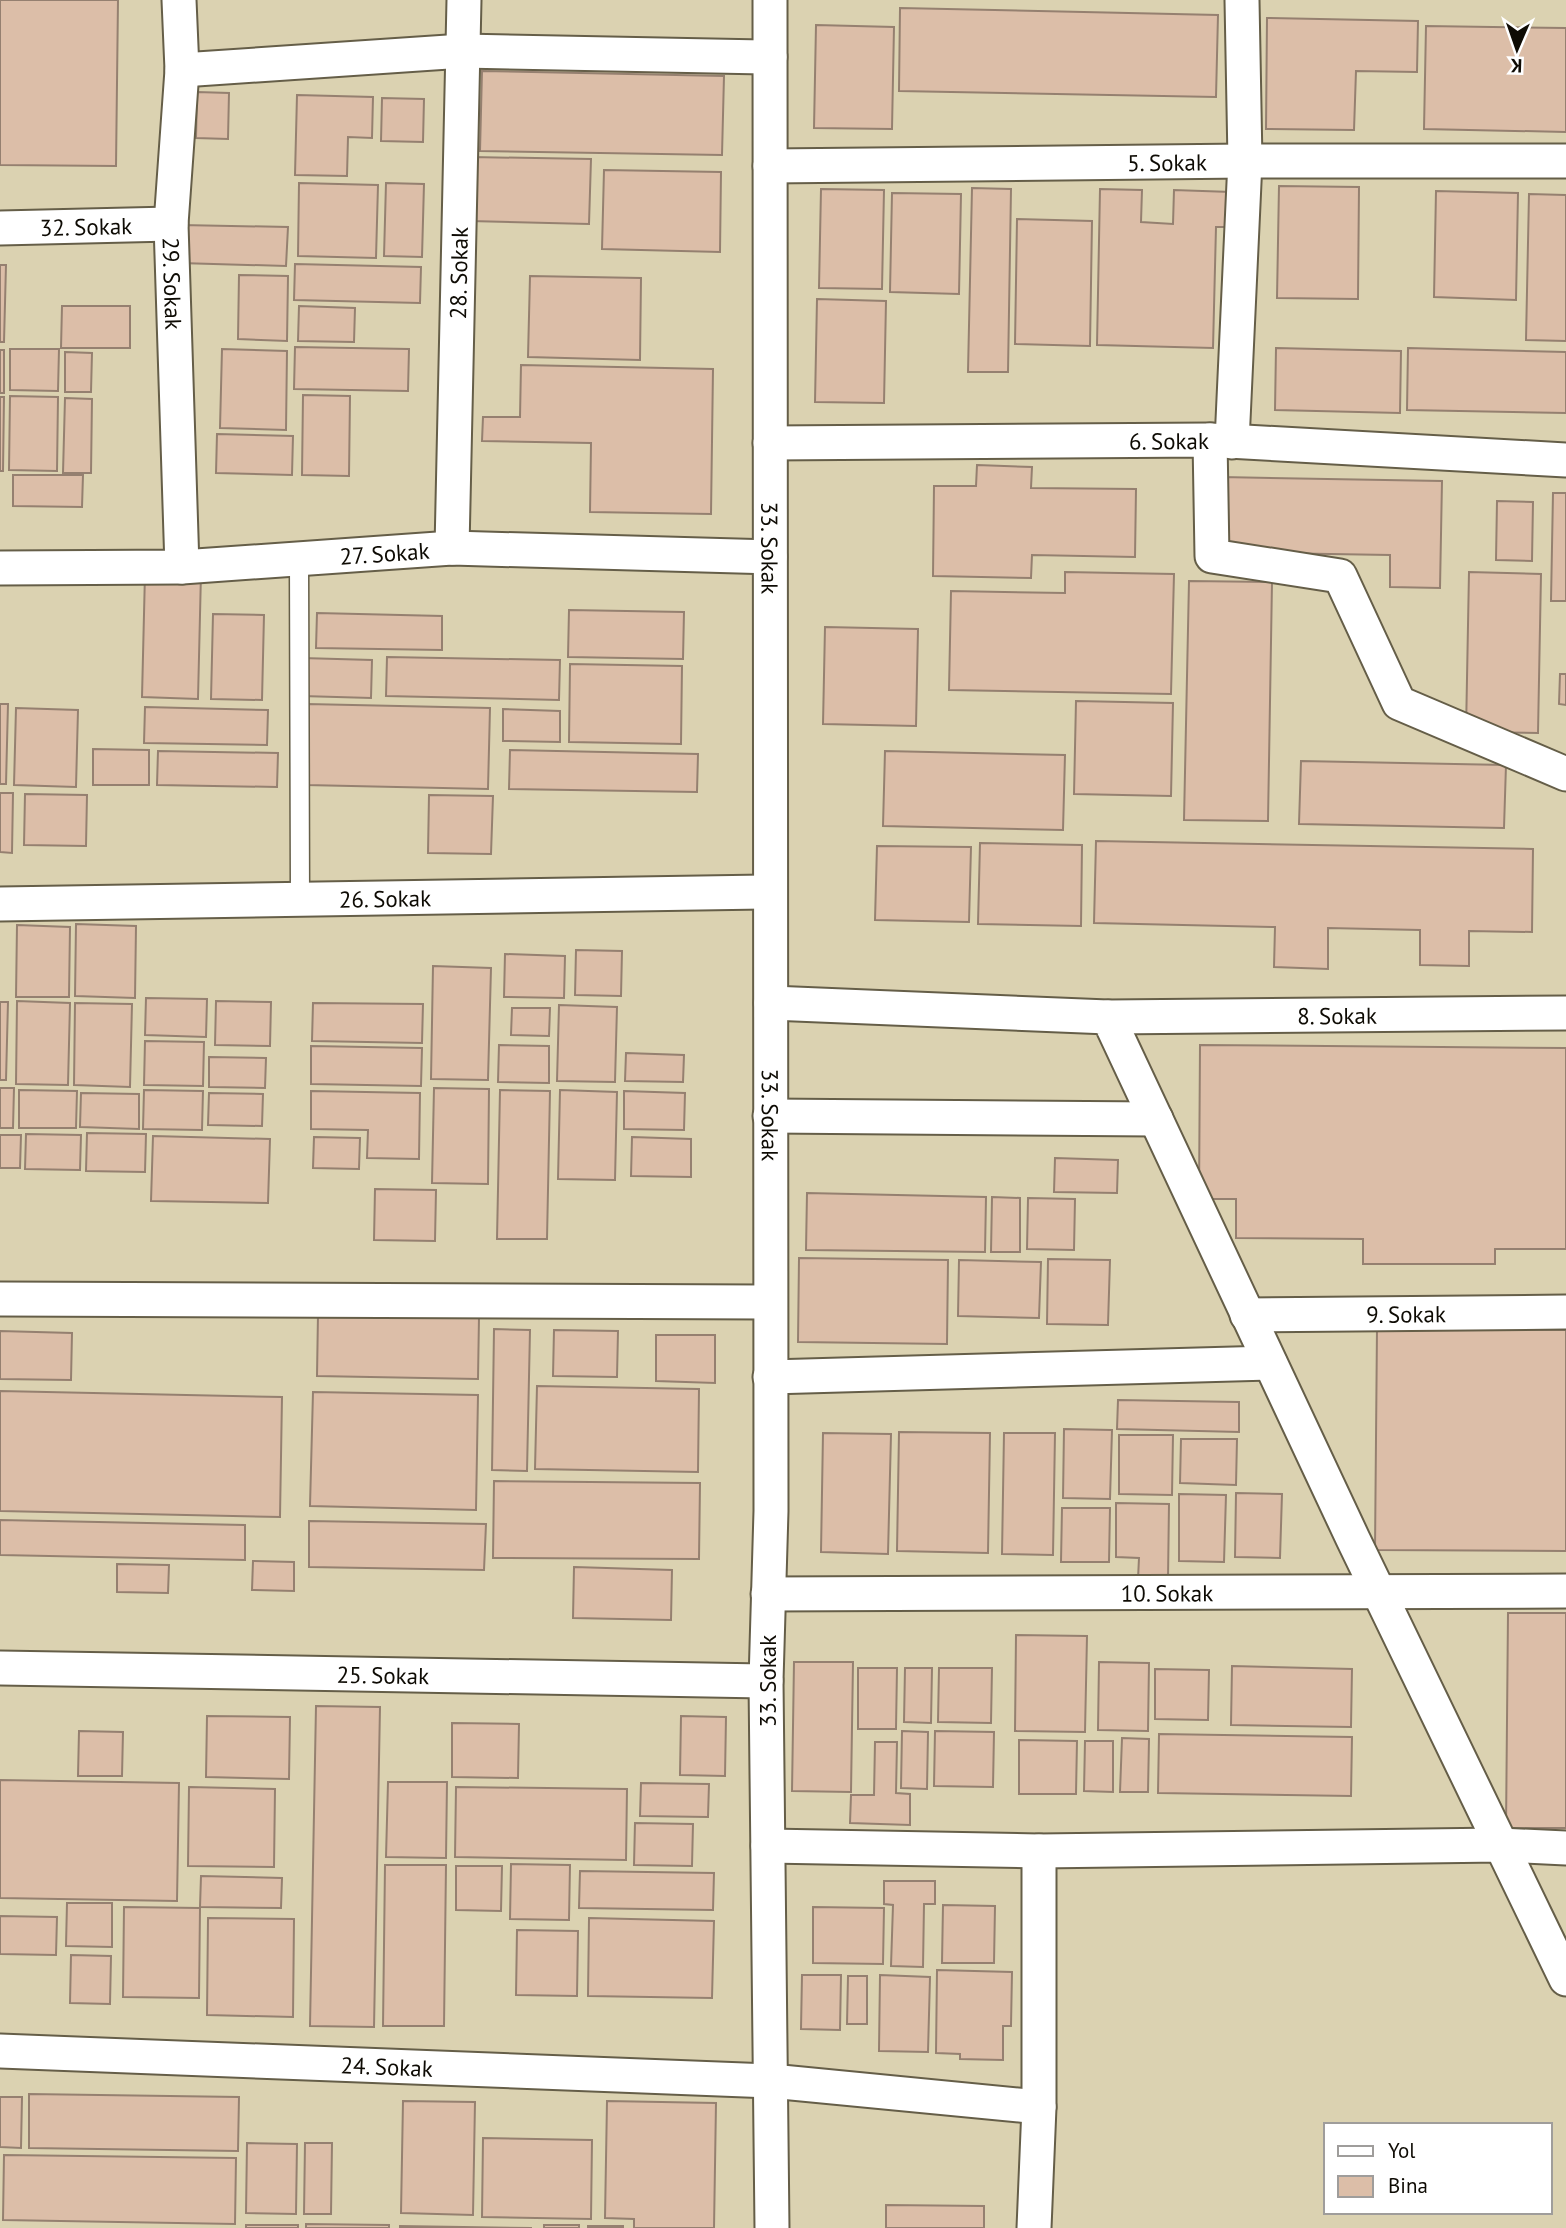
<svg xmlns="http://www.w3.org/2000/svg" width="1566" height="2228" viewBox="0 0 1566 2228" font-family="'PT Sans',sans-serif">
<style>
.built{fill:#dbd2b1;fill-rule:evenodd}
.building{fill:#dcbea8;stroke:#958070;stroke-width:2}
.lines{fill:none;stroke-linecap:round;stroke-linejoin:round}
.lane-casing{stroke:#655e48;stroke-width:21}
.street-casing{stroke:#655e48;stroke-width:37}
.lane{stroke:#fff;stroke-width:18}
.street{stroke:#fff;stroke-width:33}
.labels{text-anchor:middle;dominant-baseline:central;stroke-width:6;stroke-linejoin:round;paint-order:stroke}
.street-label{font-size:23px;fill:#0e0b04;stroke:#fff}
</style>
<rect width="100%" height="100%" fill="#e6dec5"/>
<path class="built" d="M 0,0 L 1566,0 L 1566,2228 L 0,2228 ZM 1326,2125 L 1550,2125 L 1550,2212 L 1326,2212 Z"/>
<g class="building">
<path d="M 0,0 L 118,0 L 116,166 L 0,165 Z"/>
<path d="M 900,8 L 1218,15 L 1216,97 L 899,91 Z"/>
<path d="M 1267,18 L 1418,21 L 1417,72 L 1356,71 L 1354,130 L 1266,129 Z"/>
<path d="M 816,25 L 894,27 L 892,129 L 814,128 Z"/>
<path d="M 1426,26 L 1566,28 L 1566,132 L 1424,129 Z"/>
<path d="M 482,71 L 724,76 L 722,155 L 480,151 Z"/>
<path d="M 197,92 L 229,93 L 228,139 L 196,138 Z"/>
<path d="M 297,95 L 373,97 L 372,138 L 348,137 L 347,176 L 295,175 Z"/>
<path d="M 382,98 L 424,99 L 423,142 L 381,141 Z"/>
<path d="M 471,157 L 591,159 L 589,224 L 470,221 Z"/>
<path d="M 604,170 L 721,172 L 720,252 L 602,249 Z"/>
<path d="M 299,183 L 378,185 L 376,258 L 298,256 Z"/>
<path d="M 386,183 L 424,184 L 422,257 L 384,256 Z"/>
<path d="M 1279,186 L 1359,187 L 1358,299 L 1277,298 Z"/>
<path d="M 972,188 L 1011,189 L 1008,372 L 968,372 Z"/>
<path d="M 821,189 L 884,190 L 882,289 L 819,288 Z"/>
<path d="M 1100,189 L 1142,190 L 1141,222 L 1173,224 L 1174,190 L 1231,192 L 1230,227 L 1216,227 L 1213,348 L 1097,345 Z"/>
<path d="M 1436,191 L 1518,193 L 1516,300 L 1434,297 Z"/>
<path d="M 892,193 L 961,194 L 959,294 L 890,292 Z"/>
<path d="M 1529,194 L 1566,195 L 1566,341 L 1526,340 Z"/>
<path d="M 1017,219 L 1092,221 L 1090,346 L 1015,344 Z"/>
<path d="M 181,225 L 288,227 L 286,266 L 180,263 Z"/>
<path d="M 295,264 L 421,267 L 420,303 L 294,300 Z"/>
<path d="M 0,265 L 6,265 L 4,342 L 0,342 Z"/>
<path d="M 239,275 L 288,276 L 287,341 L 238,339 Z"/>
<path d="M 530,276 L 641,278 L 640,360 L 528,357 Z"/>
<path d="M 817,299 L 886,301 L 884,403 L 815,402 Z"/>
<path d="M 62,306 L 130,306 L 130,348 L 61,348 Z"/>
<path d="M 299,306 L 355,308 L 354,342 L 298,341 Z"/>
<path d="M 295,347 L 409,349 L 408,391 L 294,389 Z"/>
<path d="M 1276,348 L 1401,351 L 1400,413 L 1275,410 Z"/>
<path d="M 1408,348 L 1566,352 L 1566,413 L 1407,410 Z"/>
<path d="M 10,349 L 59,349 L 58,391 L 10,390 Z"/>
<path d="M 222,349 L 287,351 L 286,430 L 220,428 Z"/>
<rect x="0" y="350" width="4" height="43"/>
<path d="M 65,352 L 92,353 L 91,392 L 65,392 Z"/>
<path d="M 521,365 L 713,369 L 711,514 L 590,512 L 591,443 L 482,441 L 483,417 L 520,417 Z"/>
<path d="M 303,395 L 350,396 L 349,476 L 302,475 Z"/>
<path d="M 10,396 L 58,397 L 57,471 L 9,470 Z"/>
<path d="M 0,397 L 4,397 L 3,471 L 0,471 Z"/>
<path d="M 65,398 L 92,399 L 91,473 L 63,473 Z"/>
<path d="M 217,434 L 293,436 L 292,475 L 216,473 Z"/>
<path d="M 977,465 L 1032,467 L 1031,488 L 1136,489 L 1135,557 L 1032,555 L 1031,578 L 933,576 L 934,486 L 976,486 Z"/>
<path d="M 13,475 L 83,475 L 82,507 L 13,506 Z"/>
<path d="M 1221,477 L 1442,481 L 1440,588 L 1390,587 L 1390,555 L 1219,552 Z"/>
<path d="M 1553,493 L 1566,493 L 1566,601 L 1551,601 Z"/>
<path d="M 1497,501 L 1533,502 L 1532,561 L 1496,560 Z"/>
<path d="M 1065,572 L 1174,574 L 1171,694 L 949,690 L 951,591 L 1065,593 Z"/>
<path d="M 1469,572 L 1541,574 L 1538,733 L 1466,732 Z"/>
<path d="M 145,573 L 201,573 L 198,699 L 142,697 Z"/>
<path d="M 1189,581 L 1272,582 L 1268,821 L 1184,820 Z"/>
<path d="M 569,610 L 684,612 L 683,659 L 568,657 Z"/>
<path d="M 317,613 L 442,616 L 442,650 L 316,648 Z"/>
<path d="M 213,614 L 264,615 L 262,700 L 211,699 Z"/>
<path d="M 825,627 L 918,629 L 916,726 L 823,724 Z"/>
<path d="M 387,657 L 560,660 L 559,700 L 386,696 Z"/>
<path d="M 302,658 L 372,660 L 371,698 L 302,696 Z"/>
<path d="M 570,664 L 682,666 L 681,744 L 569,742 Z"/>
<path d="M 1560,674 L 1566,674 L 1566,705 L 1559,704 Z"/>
<path d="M 1076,701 L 1173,703 L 1171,796 L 1074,794 Z"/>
<path d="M 0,704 L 8,704 L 6,784 L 0,784 Z"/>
<path d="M 307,704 L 490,708 L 488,789 L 306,785 Z"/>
<path d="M 145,707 L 268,710 L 267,745 L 144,743 Z"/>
<path d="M 16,708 L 78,710 L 76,787 L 14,785 Z"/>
<path d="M 503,709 L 560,711 L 560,742 L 503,741 Z"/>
<path d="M 93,749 L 149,750 L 149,785 L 93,785 Z"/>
<path d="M 510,750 L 698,754 L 697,792 L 509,789 Z"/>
<path d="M 158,751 L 278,753 L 277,787 L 157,785 Z"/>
<path d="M 885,751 L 1065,755 L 1063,830 L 883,826 Z"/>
<path d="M 1301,761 L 1506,765 L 1504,828 L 1299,824 Z"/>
<path d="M 0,793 L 13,793 L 12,853 L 0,852 Z"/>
<path d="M 25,794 L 87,795 L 86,846 L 24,845 Z"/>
<path d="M 429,795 L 493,796 L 491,854 L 428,853 Z"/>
<path d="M 1096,841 L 1533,849 L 1532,932 L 1469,931 L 1469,966 L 1420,965 L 1420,930 L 1328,928 L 1328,969 L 1274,967 L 1275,927 L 1094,923 Z"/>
<path d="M 980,843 L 1082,845 L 1081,926 L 978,924 Z"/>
<path d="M 877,846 L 971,847 L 969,922 L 875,920 Z"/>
<path d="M 76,924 L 136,926 L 135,998 L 75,996 Z"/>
<path d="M 17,925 L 70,927 L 69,997 L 16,997 Z"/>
<path d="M 576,950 L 622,951 L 621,996 L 575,995 Z"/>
<path d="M 505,954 L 565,956 L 564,998 L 504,997 Z"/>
<path d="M 433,966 L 491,968 L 488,1080 L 431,1079 Z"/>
<path d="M 146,998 L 207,999 L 206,1037 L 145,1035 Z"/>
<path d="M 17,1001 L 70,1003 L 68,1085 L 16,1084 Z"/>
<path d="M 216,1001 L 271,1002 L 270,1046 L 215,1045 Z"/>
<path d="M 0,1002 L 8,1002 L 6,1080 L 0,1080 Z"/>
<path d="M 75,1003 L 132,1004 L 130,1087 L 74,1085 Z"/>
<path d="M 313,1003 L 423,1004 L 422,1043 L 312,1041 Z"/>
<path d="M 559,1005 L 617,1007 L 615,1082 L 557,1081 Z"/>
<path d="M 512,1008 L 550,1008 L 549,1036 L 511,1035 Z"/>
<path d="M 145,1041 L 204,1042 L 203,1086 L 144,1085 Z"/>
<path d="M 499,1045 L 549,1046 L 549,1083 L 498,1082 Z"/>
<path d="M 1200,1045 L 1566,1048 L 1566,1249 L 1495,1249 L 1495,1264 L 1363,1264 L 1363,1239 L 1236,1238 L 1236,1199 L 1199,1199 Z"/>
<path d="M 311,1046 L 422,1048 L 421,1086 L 311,1084 Z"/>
<path d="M 626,1053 L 684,1055 L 683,1082 L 625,1081 Z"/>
<path d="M 209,1057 L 266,1058 L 265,1088 L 209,1087 Z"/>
<path d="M 0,1088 L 14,1088 L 13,1128 L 0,1128 Z"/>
<path d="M 434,1088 L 489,1089 L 488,1184 L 432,1183 Z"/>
<path d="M 19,1090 L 77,1091 L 76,1128 L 19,1128 Z"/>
<path d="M 144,1090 L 203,1091 L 202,1130 L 143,1129 Z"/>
<path d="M 500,1090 L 550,1091 L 547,1239 L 497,1239 Z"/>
<path d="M 560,1090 L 617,1092 L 615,1180 L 558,1179 Z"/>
<path d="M 311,1091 L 420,1093 L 419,1159 L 367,1158 L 368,1130 L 311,1129 Z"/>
<path d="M 624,1091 L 685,1093 L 684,1130 L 624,1129 Z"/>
<path d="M 81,1093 L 139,1094 L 139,1129 L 80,1127 Z"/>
<path d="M 209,1093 L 263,1094 L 262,1126 L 208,1125 Z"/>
<path d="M 87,1133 L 146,1134 L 145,1172 L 86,1171 Z"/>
<path d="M 26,1134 L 81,1135 L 80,1170 L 25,1169 Z"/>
<path d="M 0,1135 L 21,1135 L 20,1168 L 0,1168 Z"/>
<path d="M 153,1136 L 270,1139 L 268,1203 L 151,1201 Z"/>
<path d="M 314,1137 L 360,1138 L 359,1169 L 313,1168 Z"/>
<path d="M 632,1137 L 691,1139 L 691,1177 L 631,1176 Z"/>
<path d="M 1055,1158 L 1118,1160 L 1117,1193 L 1054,1192 Z"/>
<path d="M 375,1189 L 436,1190 L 435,1241 L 374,1240 Z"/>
<path d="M 807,1193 L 986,1197 L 985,1252 L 806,1250 Z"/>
<path d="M 992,1197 L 1020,1198 L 1020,1252 L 991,1252 Z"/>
<path d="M 1028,1198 L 1075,1199 L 1074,1250 L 1027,1249 Z"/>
<path d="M 799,1258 L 948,1260 L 947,1344 L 798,1342 Z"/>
<path d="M 1048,1259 L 1110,1260 L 1108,1325 L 1047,1324 Z"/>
<path d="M 959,1260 L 1041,1262 L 1039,1318 L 958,1316 Z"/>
<path d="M 318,1314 L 479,1317 L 478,1379 L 317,1376 Z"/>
<path d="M 1377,1328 L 1566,1330 L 1566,1551 L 1375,1550 Z"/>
<path d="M 494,1329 L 530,1330 L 527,1471 L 492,1470 Z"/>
<path d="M 554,1330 L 618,1331 L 617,1377 L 553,1376 Z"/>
<path d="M 0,1331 L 72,1333 L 71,1380 L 0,1379 Z"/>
<path d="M 656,1335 L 715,1335 L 715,1383 L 656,1381 Z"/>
<path d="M 537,1386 L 699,1389 L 698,1472 L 535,1469 Z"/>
<path d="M 0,1391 L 282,1397 L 280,1517 L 0,1511 Z"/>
<path d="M 313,1392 L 478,1395 L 476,1510 L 310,1506 Z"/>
<path d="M 1118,1400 L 1239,1402 L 1239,1432 L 1117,1429 Z"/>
<path d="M 1064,1429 L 1112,1430 L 1110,1499 L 1063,1498 Z"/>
<path d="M 899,1432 L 990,1433 L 988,1553 L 897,1551 Z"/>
<path d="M 823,1433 L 891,1434 L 888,1554 L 821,1552 Z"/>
<path d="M 1004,1433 L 1055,1433 L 1053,1555 L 1002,1554 Z"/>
<path d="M 1119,1435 L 1173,1435 L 1172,1495 L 1119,1494 Z"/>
<path d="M 1181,1439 L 1237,1439 L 1236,1485 L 1180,1483 Z"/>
<path d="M 494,1481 L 700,1483 L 699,1559 L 493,1558 Z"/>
<path d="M 1236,1493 L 1282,1494 L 1280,1558 L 1235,1557 Z"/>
<path d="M 1179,1494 L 1226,1495 L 1224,1562 L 1179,1561 Z"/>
<path d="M 1116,1503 L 1169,1504 L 1168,1579 L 1138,1579 L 1139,1558 L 1116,1557 Z"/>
<path d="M 1062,1508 L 1110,1508 L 1109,1562 L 1061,1562 Z"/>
<path d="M 0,1520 L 245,1525 L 245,1560 L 0,1555 Z"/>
<path d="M 309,1521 L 486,1524 L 484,1570 L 309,1567 Z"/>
<path d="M 253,1561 L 294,1562 L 294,1591 L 252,1590 Z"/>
<path d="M 117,1564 L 169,1565 L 168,1593 L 117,1592 Z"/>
<path d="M 574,1567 L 672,1570 L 671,1620 L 573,1618 Z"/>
<path d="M 1508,1613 L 1566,1613 L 1566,1828 L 1506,1828 Z"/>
<path d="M 1016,1635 L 1087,1636 L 1085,1732 L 1015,1731 Z"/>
<path d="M 794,1662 L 853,1662 L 851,1792 L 792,1791 Z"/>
<path d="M 1099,1662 L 1149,1663 L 1148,1731 L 1098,1730 Z"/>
<path d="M 1232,1666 L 1352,1669 L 1351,1727 L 1231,1725 Z"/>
<path d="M 858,1668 L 897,1668 L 896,1729 L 858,1729 Z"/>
<path d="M 905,1668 L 932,1668 L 931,1723 L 904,1722 Z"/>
<path d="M 939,1668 L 992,1668 L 991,1723 L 938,1722 Z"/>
<path d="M 1155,1669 L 1209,1670 L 1208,1720 L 1155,1719 Z"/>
<path d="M 316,1706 L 380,1707 L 374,2027 L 310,2026 Z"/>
<path d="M 207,1716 L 290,1717 L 289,1779 L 206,1777 Z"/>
<path d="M 681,1716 L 726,1717 L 725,1776 L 680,1775 Z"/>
<path d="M 452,1723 L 519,1724 L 518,1778 L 452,1777 Z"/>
<path d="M 79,1731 L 123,1732 L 122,1776 L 78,1776 Z"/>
<path d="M 902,1731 L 928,1732 L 927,1789 L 901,1788 Z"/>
<path d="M 935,1731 L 994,1732 L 993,1787 L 934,1786 Z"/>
<path d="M 1159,1734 L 1352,1737 L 1351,1796 L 1158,1793 Z"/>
<path d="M 1122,1738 L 1149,1739 L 1148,1792 L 1120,1792 Z"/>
<path d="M 1019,1740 L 1077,1741 L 1076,1794 L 1019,1794 Z"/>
<path d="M 1085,1741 L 1113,1741 L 1113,1792 L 1084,1791 Z"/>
<path d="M 875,1742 L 897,1742 L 896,1793 L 910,1794 L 910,1825 L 850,1823 L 851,1795 L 874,1795 Z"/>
<path d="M 0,1780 L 179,1783 L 177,1901 L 0,1898 Z"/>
<path d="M 388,1782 L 447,1782 L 446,1858 L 386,1857 Z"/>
<path d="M 641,1783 L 709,1784 L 708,1817 L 640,1816 Z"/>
<path d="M 189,1787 L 275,1789 L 274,1867 L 188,1866 Z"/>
<path d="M 456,1787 L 627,1789 L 626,1860 L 455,1857 Z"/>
<path d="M 635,1823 L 693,1824 L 692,1866 L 634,1865 Z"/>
<path d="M 511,1864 L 570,1865 L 569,1920 L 510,1919 Z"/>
<path d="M 385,1865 L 446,1865 L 444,2026 L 383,2026 Z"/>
<path d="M 456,1866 L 502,1866 L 501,1911 L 456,1910 Z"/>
<path d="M 580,1871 L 714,1873 L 713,1910 L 579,1908 Z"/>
<path d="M 201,1876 L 282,1878 L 281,1908 L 200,1907 Z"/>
<path d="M 884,1881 L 935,1881 L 935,1904 L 924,1904 L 923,1967 L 891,1966 L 893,1905 L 884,1904 Z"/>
<path d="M 67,1903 L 112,1903 L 112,1947 L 66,1946 Z"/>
<path d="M 943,1905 L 995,1906 L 994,1963 L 942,1963 Z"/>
<path d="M 124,1907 L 200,1908 L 199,1998 L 123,1997 Z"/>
<path d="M 813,1907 L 884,1908 L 883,1964 L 813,1963 Z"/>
<path d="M 0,1916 L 57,1917 L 56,1955 L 0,1954 Z"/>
<path d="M 208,1918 L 294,1919 L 293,2017 L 207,2015 Z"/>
<path d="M 589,1918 L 714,1921 L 712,1998 L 588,1996 Z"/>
<path d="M 517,1930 L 578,1931 L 577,1996 L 516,1995 Z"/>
<path d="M 71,1955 L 111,1956 L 110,2004 L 70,2003 Z"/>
<path d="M 937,1970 L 1012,1972 L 1011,2026 L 1003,2026 L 1003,2060 L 960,2059 L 960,2054 L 936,2053 Z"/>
<path d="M 802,1975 L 841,1975 L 840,2030 L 801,2029 Z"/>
<path d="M 880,1975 L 930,1977 L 928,2052 L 879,2051 Z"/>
<path d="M 848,1976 L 867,1976 L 867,2024 L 847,2024 Z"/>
<path d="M 29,2094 L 239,2097 L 238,2151 L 29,2148 Z"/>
<path d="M 0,2097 L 22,2097 L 21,2148 L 0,2147 Z"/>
<path d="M 403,2101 L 475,2102 L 473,2215 L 401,2213 Z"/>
<path d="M 607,2101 L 716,2103 L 714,2228 L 634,2228 L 634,2219 L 605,2218 Z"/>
<path d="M 483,2138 L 592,2140 L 591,2219 L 482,2217 Z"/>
<path d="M 247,2143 L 297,2144 L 296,2214 L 246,2213 Z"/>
<path d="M 305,2143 L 332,2143 L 331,2214 L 304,2214 Z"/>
<path d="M 4,2155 L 236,2158 L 235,2224 L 3,2220 Z"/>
<path d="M 886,2205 L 984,2206 L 984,2228 L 886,2228 Z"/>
<path d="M 306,2224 L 389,2225 L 389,2228 L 306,2228 Z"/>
<rect x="246" y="2225" width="52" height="3"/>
<rect x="544" y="2225" width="35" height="3"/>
<path d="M 400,2226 L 532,2228 L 400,2228 Z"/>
<rect x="588" y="2226" width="35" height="2"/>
</g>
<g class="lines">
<g class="lane-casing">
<path id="lane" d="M 299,559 L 300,899"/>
</g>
<g class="street-casing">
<g id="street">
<path id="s1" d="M 179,0 L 182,70 L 171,224 L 182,567"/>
<path id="s2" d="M 770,0 L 771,1511 L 766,1681 L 772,2228"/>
<path d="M 182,70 L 463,51 L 770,57"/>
<path id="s3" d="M 770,166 L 1245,161 L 1566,161"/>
<path id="s4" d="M 0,228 L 171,224"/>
<path d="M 1210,440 L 1212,556 L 1340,576 L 1399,703 L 1566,774"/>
<path d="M 1232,442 L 1245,161 L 1242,0"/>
<path id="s5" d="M 770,443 L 1210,440 L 1566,460"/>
<path id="s6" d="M 452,548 L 464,0"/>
<path id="s7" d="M 0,568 L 182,567 L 452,548 L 770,557"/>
<path id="s8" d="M 0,904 L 770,892"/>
<path d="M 771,1003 L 1108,1017 L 1353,1539 L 1566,1979"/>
<path id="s9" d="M 1108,1017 L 1566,1013"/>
<path d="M 770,1116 L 1156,1119"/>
<path d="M 0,1299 L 770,1302"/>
<path id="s10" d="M 1247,1315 L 1566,1312"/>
<path d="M 770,1377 L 1270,1363"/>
<path id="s11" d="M 768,1594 L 1566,1591"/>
<path id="s12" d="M 0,1668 L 766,1681"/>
<path d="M 768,1846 L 1039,1851 L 1500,1845 L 1566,1848"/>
<path id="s13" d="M 0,2051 L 771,2081 L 1039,2107"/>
<path d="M 1034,2228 L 1039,2107 L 1039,1851"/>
</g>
</g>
<use href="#lane" class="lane"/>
<use href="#street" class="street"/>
</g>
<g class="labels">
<g class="street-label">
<text stroke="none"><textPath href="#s3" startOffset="397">5. Sokak</textPath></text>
<text stroke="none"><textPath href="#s4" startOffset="86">32. Sokak</textPath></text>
<text stroke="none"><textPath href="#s6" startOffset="275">28. Sokak</textPath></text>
<text stroke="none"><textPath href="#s1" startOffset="284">29. Sokak</textPath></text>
<text stroke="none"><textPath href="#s5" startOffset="399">6. Sokak</textPath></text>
<text stroke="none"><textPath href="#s2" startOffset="548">33. Sokak</textPath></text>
<text stroke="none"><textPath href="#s7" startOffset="385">27. Sokak</textPath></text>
<text stroke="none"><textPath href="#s8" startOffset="385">26. Sokak</textPath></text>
<text stroke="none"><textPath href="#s9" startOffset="229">8. Sokak</textPath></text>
<text stroke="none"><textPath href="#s2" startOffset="1115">33. Sokak</textPath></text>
<text stroke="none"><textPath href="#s10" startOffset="159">9. Sokak</textPath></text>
<text stroke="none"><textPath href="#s11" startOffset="399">10. Sokak</textPath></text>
<text stroke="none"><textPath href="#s12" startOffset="383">25. Sokak</textPath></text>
<text transform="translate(767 1681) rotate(-90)">33. Sokak</text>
<text stroke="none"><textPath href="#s13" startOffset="387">24. Sokak</textPath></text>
</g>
</g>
<rect x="1324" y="2123" width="228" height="91" fill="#ffffff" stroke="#9f9d9b" stroke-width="2"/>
<rect x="1338" y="2146" width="35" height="10" fill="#ffffff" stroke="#9f9d9b" stroke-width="2"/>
<text x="1388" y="2158" font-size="21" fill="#0e0b04">Yol</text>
<rect x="1338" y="2176" width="35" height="21" fill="#dcbea8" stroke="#9f9d9b" stroke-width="2"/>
<text x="1388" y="2193" font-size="21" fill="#0e0b04">Bina</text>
<g transform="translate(1517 49) rotate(182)" stroke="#ffffff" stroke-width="5" paint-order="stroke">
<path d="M0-5L12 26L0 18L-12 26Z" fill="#0e0b04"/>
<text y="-10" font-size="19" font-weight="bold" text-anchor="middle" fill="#0e0b04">K</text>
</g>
</svg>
